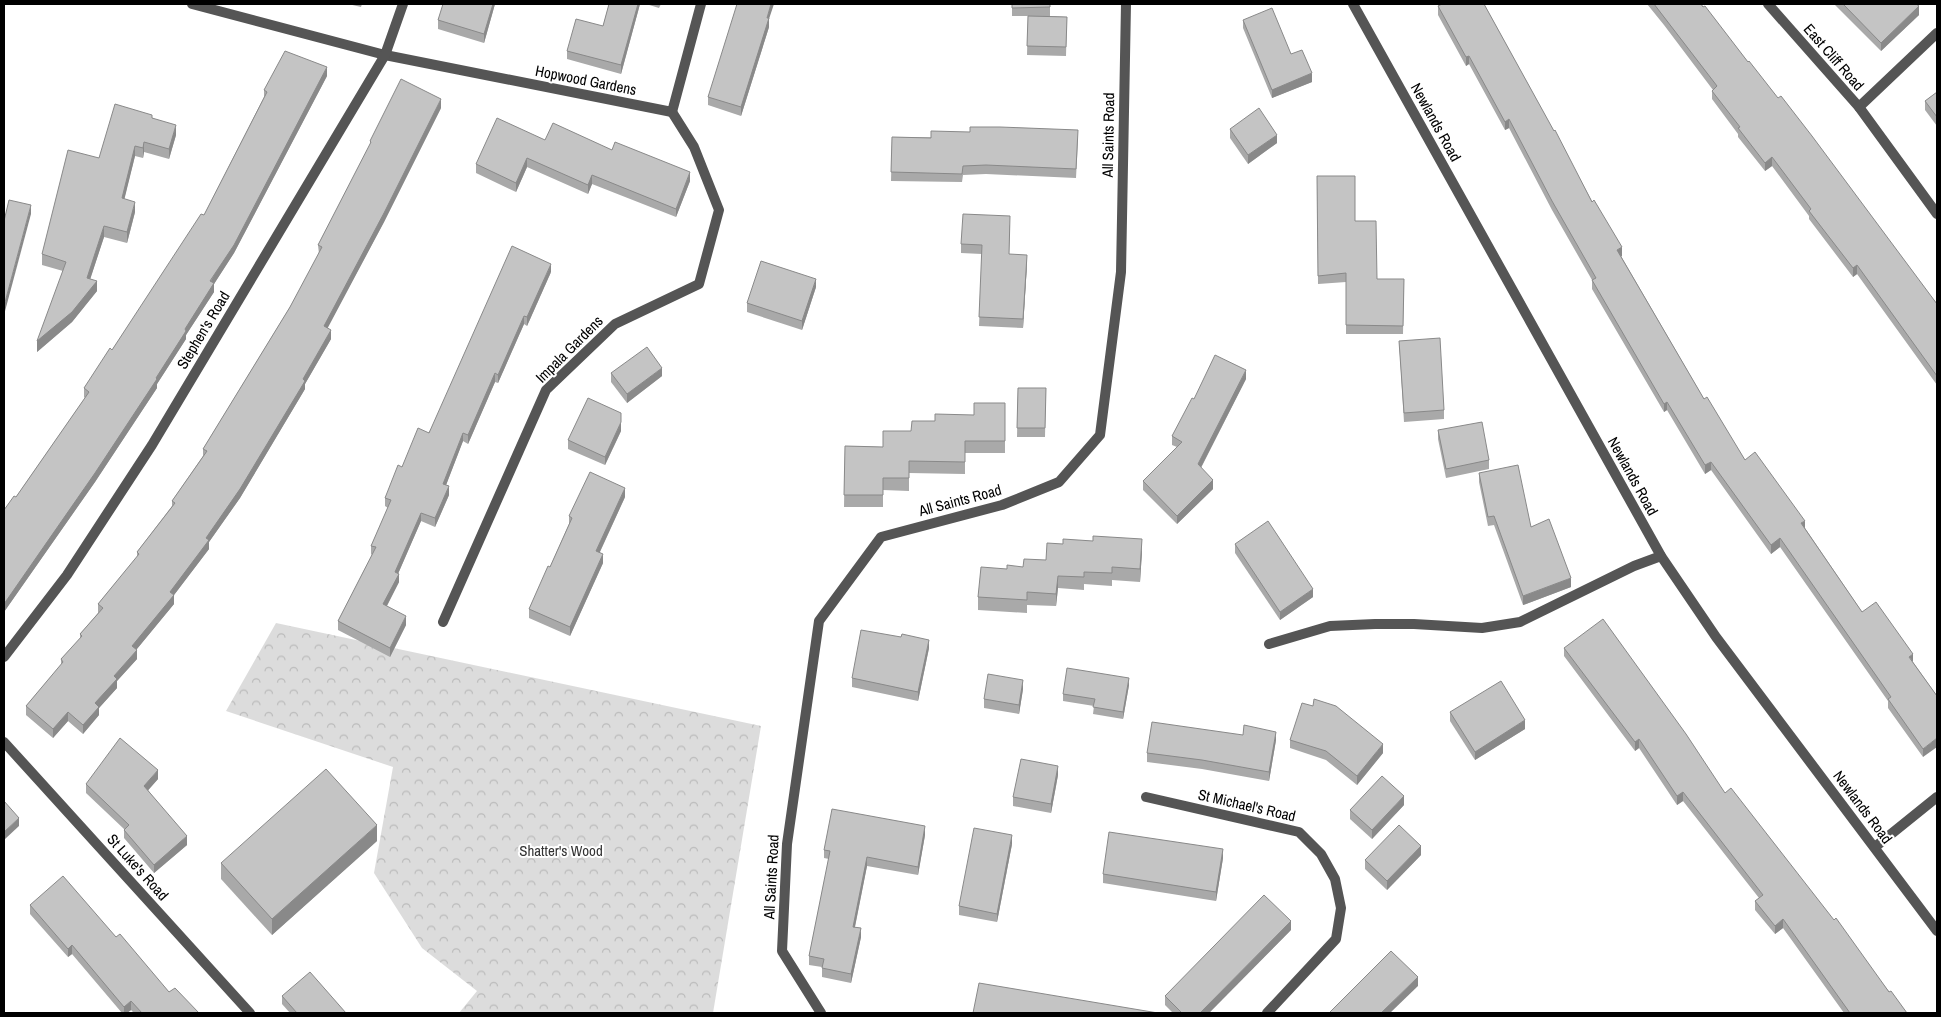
<svg xmlns="http://www.w3.org/2000/svg" width="1941" height="1017" viewBox="0 0 1941 1017" font-family="'Archivo Narrow',sans-serif">
<style>
.forest{fill:url(#forest-crowns)}
.lines{fill:none;stroke-linecap:round;stroke-linejoin:round}
.minor{stroke:#555;stroke-width:10}
.wall{fill:#a9a9a9}
.shaded-wall{fill:#898989}
.building{fill:#c4c4c4;stroke:#898989}
.labels{text-anchor:middle;dominant-baseline:central;stroke-width:4;stroke-linejoin:round;paint-order:stroke}
.street-label{font-size:15px;fill:#000;stroke:#fff}
.park-label{font-size:15px;fill:#333;stroke:#fff}
</style>
<defs>
<pattern id="forest-crowns" width="20" height="18" patternUnits="userSpaceOnUse" patternTransform="scale(1.25)"><rect width="20" height="18" fill="#dcdcdc"/><path d="M2 6a3 3 0 1 1 6 0M12 15a3 3 0 1 1 6 0" fill="none" stroke="#bbb"/></pattern>
</defs>
<rect width="100%" height="100%" fill="#fff"/>
<path class="forest" d="M 276,623 L 761,726 L 713,1013 L 459,1013 L 477,991 L 422,948 L 374,873 L 393,767 L 226,711 Z"/>
<g class="lines">
<g class="minor">
<path d="M 192,4 L 385,55 L 672,112 L 701,4"/>
<path d="M 1353,4 L 1661,556 L 1716,637 L 1937,931"/>
<path d="M 1768,4 L 1859,107 L 1937,214"/>
<path d="M 1859,107 L 1937,33"/>
<path d="M 443,622 L 546,390 L 615,324 L 699,284 L 719,210 L 694,147 L 672,112"/>
<path d="M 1269,644 L 1330,626 L 1375,624 L 1414,624 L 1482,628 L 1520,622 L 1634,566 L 1661,556"/>
<path d="M 4,657 L 67,575 L 152,445 L 385,55 L 403,4"/>
<path d="M 4,742 L 250,1013"/>
<path d="M 1146,797 L 1299,832 L 1321,854 L 1335,879 L 1341,908 L 1336,939 L 1267,1013"/>
<path d="M 1875,847 L 1937,797"/>
<path d="M 821,1013 L 782,951 L 787,844 L 819,621 L 881,537 L 1002,505 L 1059,482 L 1100,435 L 1121,272 L 1126,4"/>
</g>
</g>
<g class="wall">
<path d="M 348,4 L 362,4 L 361,7 Z"/>
<path d="M 495,4 L 484,43 L 438,29 L 438,20 Z"/>
<path d="M 609,4 L 640,4 L 621,74 L 567,59 L 567,51 L 603,26 Z"/>
<path d="M 646,4 L 661,4 L 659,8 Z"/>
<path d="M 1012,4 L 1050,4 L 1050,16 L 1067,17 L 1066,56 L 1027,55 L 1028,16 L 1012,16 Z"/>
<path d="M 1438,4 L 1484,4 L 1622,256 L 1621,256 L 1704,399 L 1745,460 L 1805,528 L 1862,612 L 1913,662 L 1937,696 L 1923,757 L 1888,708 L 1888,701 L 1780,547 L 1771,554 L 1711,470 L 1705,474 L 1667,410 L 1664,412 L 1592,289 L 1592,280 L 1552,210 L 1509,128 L 1505,130 L 1469,64 L 1466,66 L 1438,15 L 1438,6 L 1439,5 Z"/>
<path d="M 1647,4 L 1701,4 L 1748,62 L 1937,304 L 1937,385 L 1857,274 L 1853,277 L 1809,219 L 1809,216 L 1772,166 L 1765,171 L 1738,137 L 1738,134 L 1712,99 L 1712,91 L 1713,90 L 1664,25 Z"/>
<path d="M 1834,4 L 1916,4 L 1919,15 L 1881,51 Z"/>
<path d="M 769,19 L 769,27 L 741,116 L 708,105 L 708,97 Z"/>
<path d="M 1243,20 L 1291,54 L 1312,82 L 1272,98 L 1243,28 Z"/>
<path d="M 327,76 L 234,253 L 214,284 L 214,292 L 186,335 L 186,339 L 157,384 L 157,388 L 95,482 L 4,612 L 4,510 L 16,497 L 85,398 L 84,397 L 84,388 L 112,350 L 204,215 L 264,97 L 264,90 Z"/>
<path d="M 1937,92 L 1937,126 L 1925,110 L 1925,101 Z"/>
<path d="M 441,108 L 384,222 L 327,328 L 331,339 L 305,384 L 305,389 L 240,498 L 209,542 L 209,549 L 174,595 L 174,604 L 136,650 L 137,659 L 117,681 L 117,688 L 99,708 L 99,715 L 83,734 L 68,721 L 53,738 L 26,715 L 26,706 L 61,665 L 61,659 L 80,639 L 80,634 L 98,613 L 98,604 L 137,557 L 137,552 L 172,506 L 172,501 L 203,456 L 203,449 L 290,307 L 319,254 L 318,245 L 370,145 L 370,141 Z"/>
<path d="M 152,118 L 176,135 L 169,159 L 144,152 L 143,158 L 135,156 L 124,199 L 135,212 L 127,243 L 104,237 L 90,279 L 97,291 L 72,322 L 37,352 L 63,271 L 42,265 L 42,254 L 99,158 Z"/>
<path d="M 1230,129 L 1277,143 L 1248,164 L 1230,138 Z"/>
<path d="M 892,137 L 1078,139 L 1076,178 L 986,174 L 963,175 L 962,182 L 891,181 Z"/>
<path d="M 545,140 L 612,150 L 690,181 L 676,217 L 592,184 L 588,194 L 527,167 L 516,192 L 476,173 L 476,164 Z"/>
<path d="M 1317,176 L 1355,221 L 1377,279 L 1404,279 L 1403,334 L 1346,334 L 1346,282 L 1318,284 Z"/>
<path d="M 1010,225 L 1009,254 L 1027,264 L 1023,328 L 979,326 L 982,254 L 961,253 L 961,244 Z"/>
<path d="M 551,272 L 527,326 L 524,324 L 498,383 L 495,382 L 468,444 L 463,441 L 446,485 L 449,495 L 435,527 L 421,521 L 398,574 L 399,582 L 387,606 L 406,625 L 390,657 L 338,630 L 338,621 L 372,555 L 371,554 L 371,546 L 388,508 L 385,506 L 385,498 L 402,467 Z"/>
<path d="M 816,287 L 802,330 L 747,312 L 747,303 Z"/>
<path d="M 1399,341 L 1444,410 L 1444,419 L 1404,422 Z"/>
<path d="M 611,373 L 662,376 L 627,403 L 611,382 Z"/>
<path d="M 1246,379 L 1201,468 L 1213,489 L 1177,524 L 1143,490 L 1143,481 L 1177,447 L 1172,445 L 1172,436 L 1194,399 Z"/>
<path d="M 1018,388 L 1046,388 L 1045,437 L 1017,437 Z"/>
<path d="M 1005,403 L 1005,453 L 965,453 L 965,474 L 909,473 L 909,491 L 883,490 L 883,507 L 844,507 L 845,446 L 883,447 L 911,431 L 935,421 L 974,415 Z"/>
<path d="M 1438,430 L 1489,460 L 1489,469 L 1446,478 L 1438,439 Z"/>
<path d="M 621,431 L 605,465 L 568,449 L 568,440 Z"/>
<path d="M 1479,473 L 1571,587 L 1523,605 L 1494,525 L 1488,526 L 1479,482 Z"/>
<path d="M 625,497 L 600,552 L 603,563 L 570,636 L 529,618 L 529,609 L 550,567 L 569,524 L 569,516 Z"/>
<path d="M 1235,544 L 1313,597 L 1280,620 L 1235,553 Z"/>
<path d="M 1142,551 L 1140,582 L 1112,580 L 1112,586 L 1084,584 L 1084,590 L 1058,588 L 1056,606 L 1027,605 L 1027,613 L 978,610 L 978,597 L 1007,569 L 1023,567 L 1046,560 Z"/>
<path d="M 929,648 L 918,701 L 852,687 L 852,678 Z"/>
<path d="M 1564,648 L 1725,793 L 1907,1013 L 1844,1013 L 1783,928 L 1775,934 L 1755,910 L 1755,901 L 1759,898 L 1683,801 L 1677,805 L 1639,748 L 1635,751 L 1564,656 Z"/>
<path d="M 1129,685 L 1123,719 L 1093,714 L 1094,706 L 1063,701 L 1063,694 Z"/>
<path d="M 1023,689 L 1019,714 L 984,708 L 984,699 Z"/>
<path d="M 1450,712 L 1525,729 L 1475,760 L 1450,721 Z"/>
<path d="M 1276,740 L 1269,781 L 1202,769 L 1147,762 L 1147,753 Z"/>
<path d="M 1290,740 L 1383,753 L 1357,785 L 1326,760 L 1290,748 Z"/>
<path d="M 1058,775 L 1051,813 L 1013,806 L 1013,797 Z"/>
<path d="M 158,779 L 148,790 L 187,845 L 154,873 L 124,838 L 124,829 L 86,793 L 86,784 Z"/>
<path d="M 1404,805 L 1372,839 L 1350,819 L 1350,810 Z"/>
<path d="M 925,835 L 918,875 L 867,866 L 855,927 L 861,937 L 851,983 L 822,977 L 822,967 L 809,965 L 809,956 L 829,859 L 824,858 L 824,850 Z"/>
<path d="M 377,841 L 272,935 L 221,879 L 221,863 Z"/>
<path d="M 1012,844 L 997,922 L 959,915 L 959,906 Z"/>
<path d="M 1421,855 L 1387,890 L 1365,869 L 1365,860 Z"/>
<path d="M 1223,858 L 1216,901 L 1103,883 L 1103,874 Z"/>
<path d="M 30,905 L 116,937 L 169,992 L 199,1013 L 134,1013 L 131,1010 L 127,1013 L 122,1013 L 72,954 L 68,957 L 30,914 Z"/>
<path d="M 1291,930 L 1209,1013 L 1173,1013 L 1165,1005 L 1165,996 Z"/>
<path d="M 282,996 L 346,1013 L 290,1013 L 282,1004 Z"/>
</g>
<g class="shaded-wall">
<path d="M 493,4 L 495,4 L 484,43 L 484,34 Z"/>
<path d="M 638,4 L 640,4 L 621,74 L 621,65 Z"/>
<path d="M 771,4 L 774,4 L 769,19 L 769,27 L 741,116 L 741,107 Z"/>
<path d="M 1919,6 L 1919,15 L 1881,51 L 1881,43 Z"/>
<path d="M 1469,56 L 1469,64 L 1466,66 L 1466,57 Z"/>
<path d="M 327,67 L 327,76 L 234,253 L 214,284 L 214,292 L 186,335 L 186,339 L 157,384 L 157,388 L 95,482 L 4,612 L 4,604 L 156,378 L 185,329 Z"/>
<path d="M 1312,73 L 1312,82 L 1272,98 L 1272,90 Z"/>
<path d="M 441,99 L 441,108 L 384,222 L 324,335 L 324,326 Z"/>
<path d="M 1509,119 L 1509,128 L 1505,130 L 1505,122 Z"/>
<path d="M 176,125 L 176,135 L 169,159 L 169,149 Z"/>
<path d="M 1277,135 L 1277,143 L 1248,164 L 1248,155 Z"/>
<path d="M 144,142 L 144,152 L 143,158 L 143,148 Z"/>
<path d="M 135,146 L 135,156 L 122,209 L 122,198 Z"/>
<path d="M 1772,157 L 1772,166 L 1765,171 L 1765,163 Z"/>
<path d="M 527,158 L 527,167 L 516,192 L 516,183 Z"/>
<path d="M 690,172 L 690,181 L 676,217 L 676,209 Z"/>
<path d="M 592,175 L 592,184 L 588,194 L 588,185 Z"/>
<path d="M 135,202 L 135,212 L 127,243 L 127,232 Z"/>
<path d="M 31,205 L 31,214 L 4,315 L 4,306 Z"/>
<path d="M 104,226 L 104,237 L 87,289 L 87,278 Z"/>
<path d="M 1622,247 L 1622,256 L 1617,259 L 1617,250 Z"/>
<path d="M 1027,255 L 1027,264 L 1023,328 L 1023,319 Z"/>
<path d="M 551,264 L 551,272 L 527,326 L 527,317 Z"/>
<path d="M 1857,265 L 1857,274 L 1853,277 L 1853,268 Z"/>
<path d="M 816,279 L 816,287 L 802,330 L 802,321 Z"/>
<path d="M 97,281 L 97,291 L 72,322 L 37,352 L 37,341 Z"/>
<path d="M 524,316 L 524,324 L 498,383 L 498,375 Z"/>
<path d="M 331,330 L 331,339 L 305,384 L 305,389 L 240,498 L 209,542 L 209,549 L 174,595 L 174,604 L 132,655 L 132,646 L 206,538 L 303,379 Z"/>
<path d="M 662,368 L 662,376 L 627,403 L 627,394 Z"/>
<path d="M 1246,370 L 1246,379 L 1198,473 L 1198,464 Z"/>
<path d="M 495,373 L 495,382 L 468,444 L 468,435 Z"/>
<path d="M 1667,402 L 1667,410 L 1664,412 L 1664,404 Z"/>
<path d="M 621,422 L 621,431 L 605,465 L 605,457 Z"/>
<path d="M 463,433 L 463,441 L 443,493 L 443,484 Z"/>
<path d="M 1711,462 L 1711,470 L 1705,474 L 1705,465 Z"/>
<path d="M 1213,480 L 1213,489 L 1177,524 L 1177,516 Z"/>
<path d="M 449,486 L 449,495 L 435,527 L 435,518 Z"/>
<path d="M 625,488 L 625,497 L 596,560 L 596,551 Z"/>
<path d="M 421,513 L 421,521 L 397,576 L 399,574 L 399,582 L 383,613 L 383,604 L 395,572 Z"/>
<path d="M 1805,521 L 1805,529 L 1801,523 Z"/>
<path d="M 1780,538 L 1780,547 L 1771,554 L 1771,545 Z"/>
<path d="M 1142,539 L 1142,551 L 1140,582 L 1140,569 Z"/>
<path d="M 603,554 L 603,563 L 570,636 L 570,627 Z"/>
<path d="M 1058,576 L 1058,588 L 1056,606 L 1056,594 Z"/>
<path d="M 1571,578 L 1571,587 L 1523,605 L 1523,596 Z"/>
<path d="M 1313,589 L 1313,597 L 1280,620 L 1280,612 Z"/>
<path d="M 406,616 L 406,625 L 390,657 L 390,648 Z"/>
<path d="M 929,640 L 929,648 L 918,701 L 918,692 Z"/>
<path d="M 137,650 L 137,659 L 117,681 L 117,688 L 99,708 L 99,715 L 83,734 L 83,725 L 95,703 L 114,676 Z"/>
<path d="M 1913,654 L 1913,662 L 1909,657 Z"/>
<path d="M 1129,678 L 1129,685 L 1123,719 L 1123,712 Z"/>
<path d="M 1023,680 L 1023,689 L 1019,714 L 1019,705 Z"/>
<path d="M 68,712 L 68,721 L 53,738 L 53,729 Z"/>
<path d="M 1525,720 L 1525,729 L 1475,760 L 1475,752 Z"/>
<path d="M 1276,732 L 1276,740 L 1269,781 L 1269,772 Z"/>
<path d="M 1937,738 L 1937,747 L 1923,757 L 1923,749 Z"/>
<path d="M 1639,739 L 1639,748 L 1635,751 L 1635,742 Z"/>
<path d="M 1383,744 L 1383,753 L 1357,785 L 1357,776 Z"/>
<path d="M 1058,766 L 1058,775 L 1051,813 L 1051,804 Z"/>
<path d="M 158,770 L 158,779 L 144,795 L 144,786 Z"/>
<path d="M 1683,792 L 1683,801 L 1677,805 L 1677,796 Z"/>
<path d="M 1404,796 L 1404,805 L 1372,839 L 1372,830 Z"/>
<path d="M 19,818 L 19,826 L 4,840 L 4,832 Z"/>
<path d="M 377,825 L 377,841 L 272,935 L 272,919 Z"/>
<path d="M 925,826 L 925,835 L 918,875 L 918,867 Z"/>
<path d="M 1012,835 L 1012,844 L 997,922 L 997,914 Z"/>
<path d="M 187,836 L 187,845 L 154,873 L 154,865 Z"/>
<path d="M 1421,846 L 1421,855 L 1387,890 L 1387,881 Z"/>
<path d="M 1223,849 L 1223,858 L 1216,901 L 1216,892 Z"/>
<path d="M 867,857 L 867,866 L 853,936 L 853,927 Z"/>
<path d="M 1783,919 L 1783,928 L 1775,934 L 1775,926 Z"/>
<path d="M 1291,921 L 1291,930 L 1209,1013 L 1200,1013 Z"/>
<path d="M 861,928 L 861,937 L 851,983 L 851,974 Z"/>
<path d="M 72,945 L 72,954 L 68,957 L 68,949 Z"/>
<path d="M 1418,977 L 1418,986 L 1390,1013 L 1381,1013 Z"/>
<path d="M 131,1001 L 131,1010 L 127,1013 L 124,1013 L 124,1007 Z"/>
</g>
<g class="building">
<path d="M 443,4 L 493,4 L 484,34 L 438,20 Z"/>
<path d="M 609,4 L 638,4 L 621,65 L 567,51 L 576,19 L 603,26 Z"/>
<path d="M 737,4 L 771,4 L 767,18 L 769,18 L 741,107 L 708,97 Z"/>
<path d="M 1012,4 L 1050,4 L 1050,7 L 1012,8 Z"/>
<path d="M 1442,4 L 1484,4 L 1554,131 L 1555,130 L 1592,202 L 1594,200 L 1622,247 L 1617,250 L 1704,399 L 1707,397 L 1745,460 L 1755,452 L 1805,521 L 1801,523 L 1862,612 L 1876,602 L 1913,654 L 1909,657 L 1937,696 L 1937,738 L 1923,749 L 1888,699 L 1891,697 L 1780,538 L 1771,545 L 1711,462 L 1705,465 L 1667,402 L 1664,404 L 1592,280 L 1596,278 L 1552,201 L 1509,119 L 1505,122 L 1469,56 L 1466,57 L 1438,6 Z"/>
<path d="M 1654,4 L 1701,4 L 1703,7 L 1705,6 L 1748,62 L 1749,61 L 1778,98 L 1781,96 L 1812,136 L 1937,304 L 1937,376 L 1857,265 L 1853,268 L 1809,211 L 1811,209 L 1772,157 L 1765,163 L 1738,128 L 1740,127 L 1712,91 L 1717,86 Z"/>
<path d="M 1843,4 L 1916,4 L 1919,6 L 1881,43 Z"/>
<path d="M 1272,8 L 1291,54 L 1302,50 L 1312,73 L 1272,90 L 1243,20 Z"/>
<path d="M 1028,16 L 1067,17 L 1066,47 L 1027,46 Z"/>
<path d="M 285,51 L 327,67 L 234,245 L 210,281 L 214,283 L 185,329 L 186,331 L 156,378 L 157,379 L 95,473 L 4,604 L 4,510 L 14,496 L 16,497 L 89,392 L 84,388 L 110,348 L 112,350 L 201,214 L 204,215 L 267,92 L 264,90 Z"/>
<path d="M 401,79 L 441,99 L 384,213 L 324,326 L 331,330 L 303,379 L 305,381 L 240,489 L 206,538 L 209,540 L 170,592 L 174,595 L 132,646 L 137,650 L 114,676 L 117,679 L 95,703 L 99,707 L 83,725 L 68,712 L 53,729 L 26,706 L 63,662 L 61,659 L 82,636 L 80,634 L 103,608 L 98,604 L 139,554 L 137,552 L 175,503 L 172,501 L 207,451 L 203,449 L 290,307 L 322,247 L 318,245 L 371,142 L 370,141 Z"/>
<path d="M 1937,92 L 1937,117 L 1925,101 Z"/>
<path d="M 115,104 L 152,115 L 152,118 L 176,125 L 169,149 L 144,142 L 143,148 L 135,146 L 122,198 L 135,202 L 127,232 L 104,226 L 87,278 L 97,281 L 72,312 L 37,341 L 66,262 L 42,254 L 68,150 L 99,158 Z"/>
<path d="M 1259,108 L 1277,135 L 1248,155 L 1230,129 Z"/>
<path d="M 497,118 L 545,140 L 553,123 L 612,150 L 615,142 L 690,172 L 676,209 L 592,175 L 588,185 L 527,158 L 516,183 L 476,164 Z"/>
<path d="M 970,127 L 1000,127 L 1078,130 L 1076,169 L 986,165 L 963,166 L 962,174 L 891,172 L 892,137 L 931,138 L 931,131 L 970,132 Z"/>
<path d="M 1317,176 L 1355,176 L 1355,221 L 1376,221 L 1377,279 L 1404,279 L 1403,326 L 1346,325 L 1346,273 L 1318,276 Z"/>
<path d="M 9,200 L 31,205 L 4,306 L 4,221 Z"/>
<path d="M 963,214 L 1010,216 L 1009,254 L 1027,255 L 1023,319 L 979,317 L 982,245 L 961,244 Z"/>
<path d="M 512,246 L 551,264 L 527,317 L 524,316 L 498,375 L 495,373 L 468,435 L 463,433 L 443,484 L 449,486 L 435,518 L 421,513 L 395,572 L 399,574 L 383,604 L 406,616 L 390,648 L 338,621 L 376,547 L 371,546 L 391,500 L 385,498 L 398,465 L 402,467 L 418,428 L 429,433 Z"/>
<path d="M 761,261 L 816,279 L 802,321 L 747,303 Z"/>
<path d="M 1440,338 L 1444,410 L 1404,413 L 1399,341 Z"/>
<path d="M 647,347 L 662,368 L 627,394 L 611,373 Z"/>
<path d="M 1215,355 L 1246,370 L 1198,464 L 1213,480 L 1177,516 L 1143,481 L 1182,442 L 1172,436 L 1192,398 L 1194,399 Z"/>
<path d="M 1018,388 L 1046,388 L 1045,428 L 1017,428 Z"/>
<path d="M 588,398 L 621,413 L 621,422 L 605,457 L 568,440 Z"/>
<path d="M 974,403 L 1005,403 L 1005,441 L 965,441 L 965,462 L 909,461 L 909,478 L 883,478 L 883,495 L 844,495 L 845,446 L 883,447 L 883,431 L 911,431 L 912,421 L 935,421 L 935,414 L 974,415 Z"/>
<path d="M 1482,422 L 1489,460 L 1446,469 L 1438,430 Z"/>
<path d="M 1518,465 L 1531,527 L 1549,519 L 1571,578 L 1523,596 L 1494,516 L 1488,517 L 1479,473 Z"/>
<path d="M 590,472 L 625,488 L 596,551 L 603,554 L 570,627 L 529,609 L 548,566 L 550,567 L 572,518 L 569,516 Z"/>
<path d="M 1268,521 L 1313,589 L 1280,612 L 1235,544 Z"/>
<path d="M 1093,536 L 1142,539 L 1140,569 L 1112,567 L 1112,573 L 1084,572 L 1084,577 L 1058,576 L 1056,594 L 1027,592 L 1027,600 L 978,597 L 981,567 L 1007,569 L 1007,565 L 1023,567 L 1024,559 L 1046,560 L 1047,543 L 1063,544 L 1063,539 L 1093,541 Z"/>
<path d="M 1603,619 L 1686,734 L 1725,793 L 1731,788 L 1834,920 L 1836,918 L 1889,992 L 1891,991 L 1907,1013 L 1850,1013 L 1783,919 L 1775,926 L 1755,901 L 1763,895 L 1683,792 L 1677,796 L 1639,739 L 1635,742 L 1564,648 Z"/>
<path d="M 861,630 L 901,637 L 902,634 L 929,640 L 918,692 L 852,678 Z"/>
<path d="M 1067,668 L 1129,678 L 1123,712 L 1093,707 L 1095,699 L 1063,694 Z"/>
<path d="M 988,674 L 1023,680 L 1019,705 L 984,699 Z"/>
<path d="M 1501,681 L 1525,720 L 1475,752 L 1450,712 Z"/>
<path d="M 1314,699 L 1336,706 L 1383,744 L 1357,776 L 1326,751 L 1290,740 L 1302,703 L 1313,706 Z"/>
<path d="M 1152,722 L 1243,735 L 1244,725 L 1276,732 L 1269,772 L 1202,760 L 1147,753 Z"/>
<path d="M 120,738 L 158,770 L 144,786 L 187,836 L 154,865 L 124,830 L 129,825 L 86,784 Z"/>
<path d="M 1021,759 L 1058,766 L 1051,804 L 1013,797 Z"/>
<path d="M 326,769 L 377,825 L 272,919 L 221,863 Z"/>
<path d="M 1382,776 L 1404,796 L 1372,830 L 1350,810 Z"/>
<path d="M 4,801 L 19,818 L 4,832 Z"/>
<path d="M 832,809 L 925,826 L 918,867 L 867,857 L 853,927 L 861,928 L 851,974 L 822,968 L 824,959 L 809,956 L 830,851 L 824,850 Z"/>
<path d="M 1399,825 L 1421,846 L 1387,881 L 1365,860 Z"/>
<path d="M 974,828 L 1012,835 L 997,914 L 959,906 Z"/>
<path d="M 1109,832 L 1223,849 L 1216,892 L 1103,874 Z"/>
<path d="M 63,876 L 116,937 L 120,934 L 169,992 L 175,988 L 199,1013 L 142,1013 L 131,1001 L 124,1007 L 72,945 L 68,949 L 30,905 Z"/>
<path d="M 1264,895 L 1291,921 L 1200,1013 L 1182,1013 L 1165,996 Z"/>
<path d="M 1391,951 L 1418,977 L 1381,1013 L 1329,1013 Z"/>
<path d="M 310,972 L 346,1013 L 297,1013 L 282,996 Z"/>
<path d="M 979,983 L 1158,1013 L 973,1013 Z"/>
</g>
<g class="labels">
<g class="street-label">
<text transform="translate(1834 57) rotate(49)">East Cliff Road</text>
<text transform="translate(586 80) rotate(11)">Hopwood Gardens</text>
<text transform="translate(1436 122) rotate(61)">Newlands Road</text>
<text transform="translate(1108 135) rotate(-89)">All Saints Road</text>
<text transform="translate(203 330) rotate(-59)">Stephen's Road</text>
<text transform="translate(569 349) rotate(-45)">Impala Gardens</text>
<text transform="translate(1633 476) rotate(61)">Newlands Road</text>
<text transform="translate(960 500) rotate(-15)">All Saints Road</text>
<text transform="translate(1247 805) rotate(13)">St Michael's Road</text>
<text transform="translate(1863 807) rotate(53)">Newlands Road</text>
<text transform="translate(138 867) rotate(48)">St Luke's Road</text>
<text transform="translate(771 877) rotate(-87)">All Saints Road</text>
</g>
<g class="park-label">
<text x="561" y="850">Shatter's Wood</text>
</g>
</g>
<rect width="1941" height="1017" fill="none" stroke="#000000" stroke-width="10"/>
</svg>
